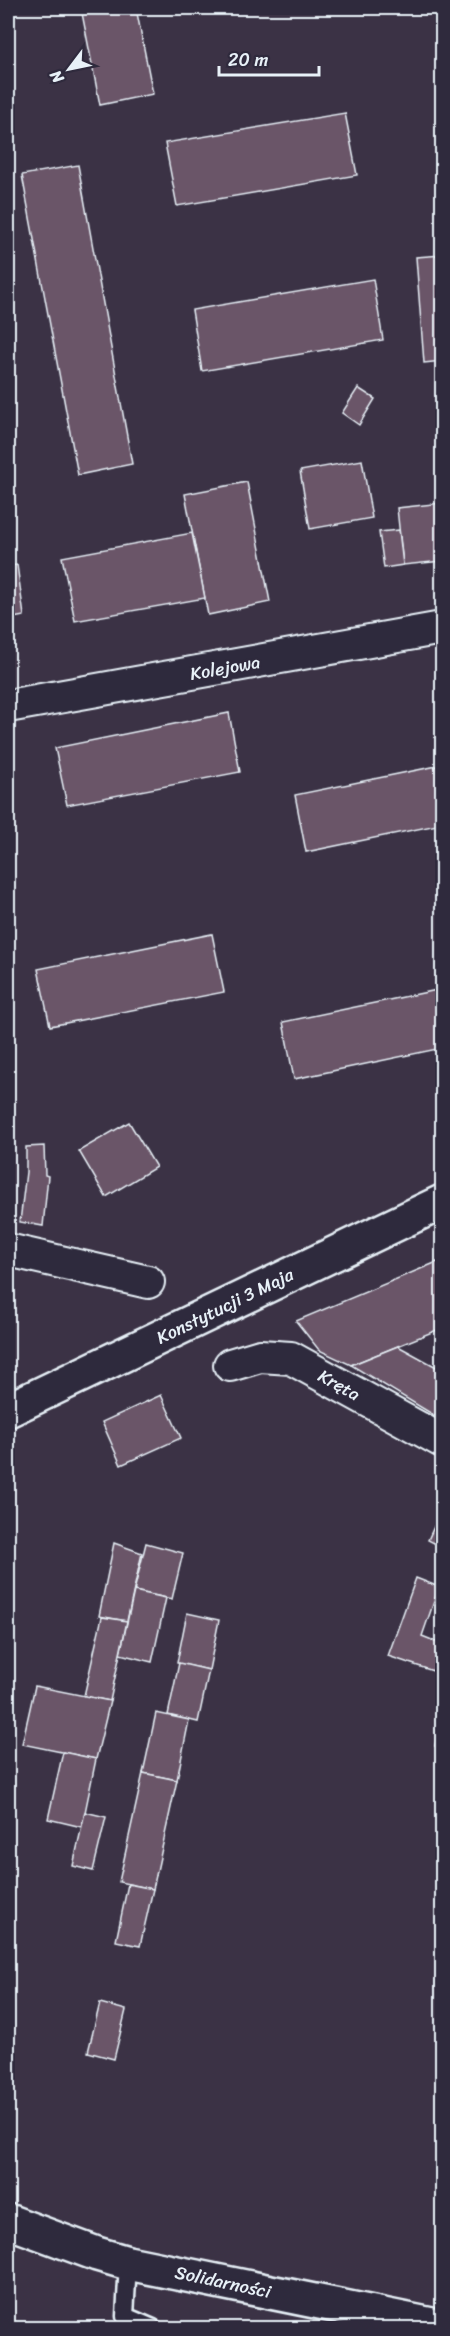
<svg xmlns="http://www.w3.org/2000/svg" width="450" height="2336" viewBox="0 0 450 2336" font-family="Sriracha,sans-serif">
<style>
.building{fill:#6a5467;stroke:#e8f1f8;stroke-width:1.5}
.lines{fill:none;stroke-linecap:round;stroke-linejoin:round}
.service-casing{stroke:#e8f1f8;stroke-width:21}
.minor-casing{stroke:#e8f1f8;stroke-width:36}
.secondary-casing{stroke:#e8f1f8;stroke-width:38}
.service{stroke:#2f2a3d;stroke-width:16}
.minor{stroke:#2f2a3d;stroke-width:32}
.secondary{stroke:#2f2a3d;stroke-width:33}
.labels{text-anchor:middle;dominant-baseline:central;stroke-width:4.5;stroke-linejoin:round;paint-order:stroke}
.street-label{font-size:18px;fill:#e8f1f8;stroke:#2f2a3d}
</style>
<rect width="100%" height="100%" fill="#3b3245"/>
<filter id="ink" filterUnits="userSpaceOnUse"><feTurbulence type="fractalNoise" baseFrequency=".0167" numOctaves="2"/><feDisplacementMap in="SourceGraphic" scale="12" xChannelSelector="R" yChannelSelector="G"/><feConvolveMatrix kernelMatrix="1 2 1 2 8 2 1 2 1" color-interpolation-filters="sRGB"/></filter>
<g filter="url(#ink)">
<g class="building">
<path d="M 81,8 L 136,8 L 153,94 L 100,105 Z"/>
<path d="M 345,113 L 357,175 L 177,206 L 165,143 Z"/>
<path d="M 78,165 L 132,464 L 78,475 L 22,175 Z"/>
<path d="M 442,255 L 442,361 L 424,363 L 416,257 Z"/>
<path d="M 373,279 L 383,340 L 202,371 L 192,310 Z"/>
<path d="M 358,388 L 375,399 L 359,425 L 342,413 Z"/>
<path d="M 362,460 L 372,518 L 310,529 L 300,471 Z"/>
<path d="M 247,482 L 270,602 L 208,615 L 185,494 Z"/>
<path d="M 442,503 L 442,561 L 403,565 L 397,508 Z"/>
<path d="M 399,530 L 403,565 L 384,568 L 379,532 Z"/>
<path d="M 192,533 L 205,598 L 75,621 L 62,557 Z"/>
<path d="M 17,565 L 24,616 L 8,619 L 8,566 Z"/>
<path d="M 229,713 L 240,772 L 67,805 L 55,748 Z"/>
<path d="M 442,765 L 442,824 L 306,852 L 295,795 Z"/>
<path d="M 212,934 L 224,992 L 50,1026 L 38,969 Z"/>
<path d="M 442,989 L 442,1048 L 294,1079 L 283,1022 Z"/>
<path d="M 129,1122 L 156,1167 L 106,1197 L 79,1151 Z"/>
<path d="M 44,1146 L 45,1175 L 48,1176 L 43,1226 L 20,1222 L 26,1172 L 26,1147 Z"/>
<path d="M 442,1260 L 442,1328 L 351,1365 L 319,1350 L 296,1321 Z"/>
<path d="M 398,1346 L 442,1370 L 442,1420 L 351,1365 Z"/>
<path d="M 161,1395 L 181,1438 L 121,1465 L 102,1422 Z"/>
<path d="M 442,1509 L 442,1547 L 428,1540 Z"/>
<path d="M 114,1543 L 142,1553 L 127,1621 L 99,1616 Z"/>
<path d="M 146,1543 L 183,1553 L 172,1599 L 134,1591 Z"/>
<path d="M 416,1578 L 439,1587 L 422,1636 L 442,1644 L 433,1671 L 388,1656 Z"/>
<path d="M 134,1591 L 166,1598 L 152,1662 L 120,1654 Z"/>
<path d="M 187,1613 L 219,1620 L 209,1670 L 177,1663 Z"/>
<path d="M 102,1617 L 127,1621 L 110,1701 L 84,1696 Z"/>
<path d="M 179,1663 L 209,1670 L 198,1722 L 168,1715 Z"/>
<path d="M 35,1686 L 110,1701 L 96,1759 L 22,1744 Z"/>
<path d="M 441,1707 L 442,1707 L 442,1747 L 435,1746 Z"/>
<path d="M 156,1713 L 189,1720 L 177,1780 L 143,1773 Z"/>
<path d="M 63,1752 L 96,1759 L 82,1827 L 48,1819 Z"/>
<path d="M 143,1773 L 177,1780 L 153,1889 L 119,1882 Z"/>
<path d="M 85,1812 L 106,1817 L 93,1871 L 73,1866 Z"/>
<path d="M 128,1884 L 153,1889 L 140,1946 L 116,1941 Z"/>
<path d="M 100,2003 L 126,2010 L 114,2059 L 88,2052 Z"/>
</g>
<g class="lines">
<g class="service-casing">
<path id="service" d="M 128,2263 L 125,2316 L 153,2328"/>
</g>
<g class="minor-casing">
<g id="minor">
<path d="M 8,706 L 442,628"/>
<path d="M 8,1250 L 148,1282"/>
<path d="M 230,1365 L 260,1356 L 291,1358 L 442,1441"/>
</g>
</g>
<g class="secondary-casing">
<g id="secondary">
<path d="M 8,1410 L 442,1202"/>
<path d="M 8,2221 L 97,2254 L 128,2263 L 442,2327"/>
</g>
</g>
<use href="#service" class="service"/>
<use href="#minor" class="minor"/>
<use href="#secondary" class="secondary"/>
</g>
</g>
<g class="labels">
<g class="street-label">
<text transform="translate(225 668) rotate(-10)">Kolejowa</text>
<text transform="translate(225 1306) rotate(-26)">Konstytucji 3 Maja</text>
<text transform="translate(339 1385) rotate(29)">Kręta</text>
<text transform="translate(223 2282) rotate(12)">Solidarności</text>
</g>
</g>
<rect width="450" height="2336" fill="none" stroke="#2f2a3d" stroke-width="30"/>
<rect x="15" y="15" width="420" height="2306" fill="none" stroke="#e8f1f8" stroke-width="2" filter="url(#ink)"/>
<g transform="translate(69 69) rotate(238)" stroke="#2f2a3d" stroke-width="4.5" paint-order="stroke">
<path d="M0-4.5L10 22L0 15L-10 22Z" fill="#e8f1f8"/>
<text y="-9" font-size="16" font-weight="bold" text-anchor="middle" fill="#e8f1f8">N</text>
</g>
<path d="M219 66v9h100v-9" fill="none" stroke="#e8f1f8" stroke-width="3"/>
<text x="228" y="66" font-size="18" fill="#e8f1f8" stroke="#2f2a3d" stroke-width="4.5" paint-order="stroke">20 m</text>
</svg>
